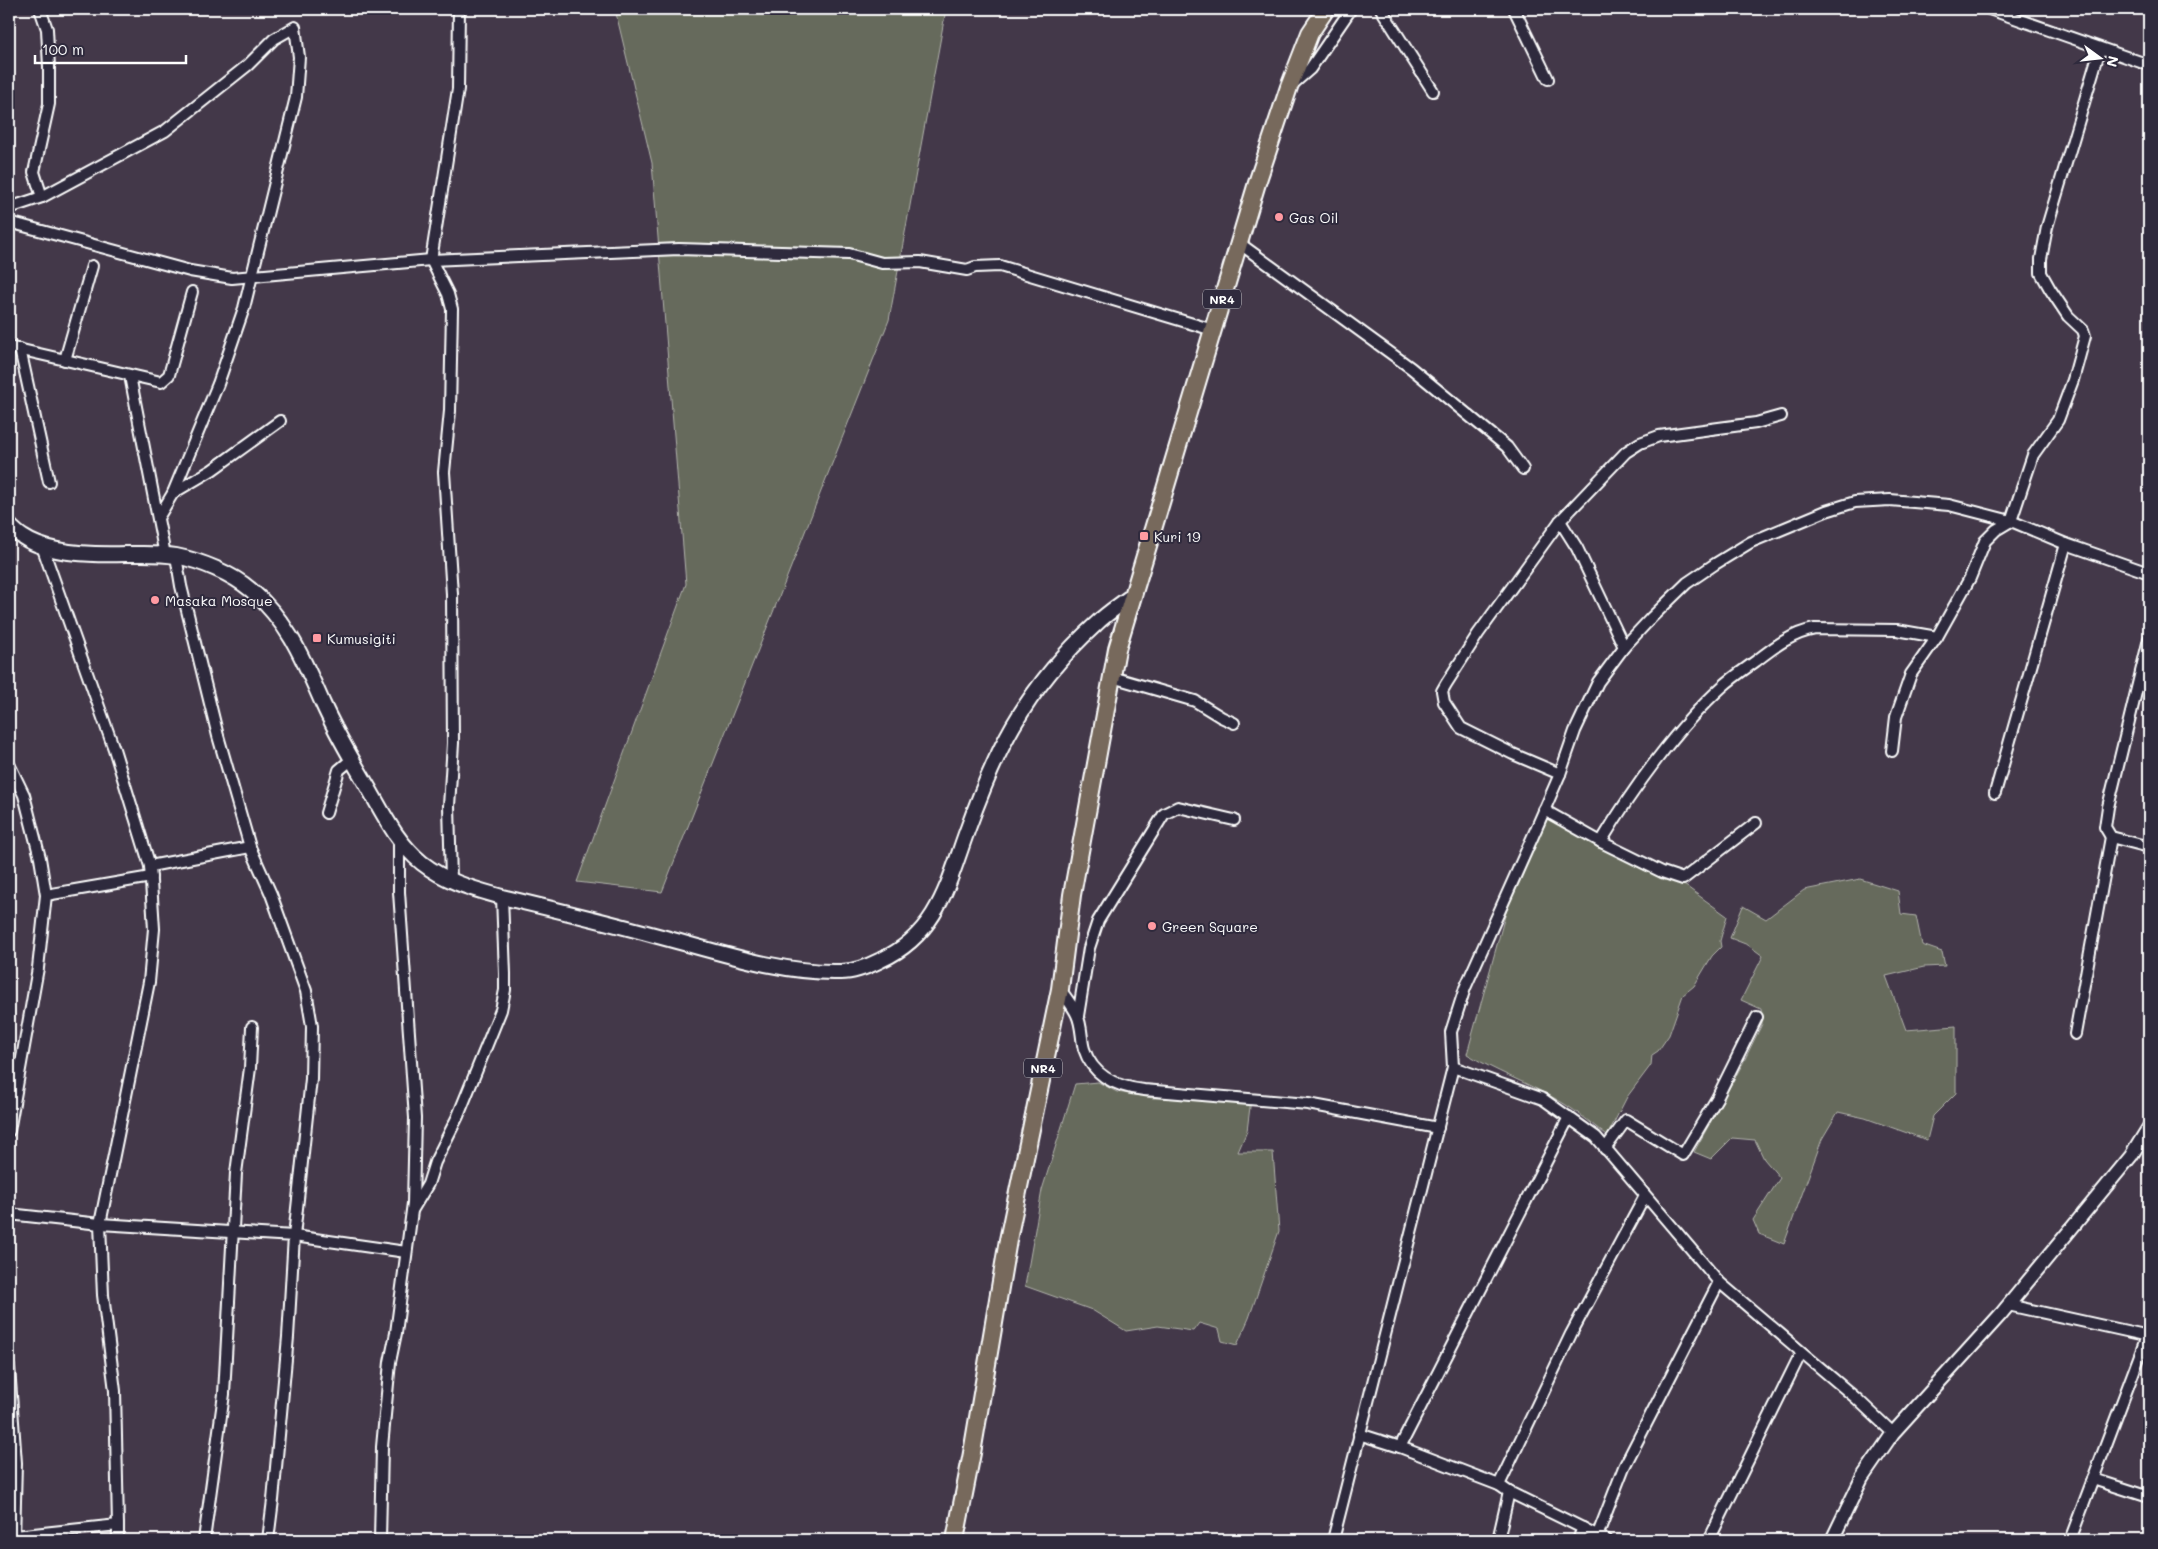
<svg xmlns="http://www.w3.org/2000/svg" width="2158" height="1549" viewBox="0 0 2158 1549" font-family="Mali,sans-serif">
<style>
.green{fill:#666a5b;stroke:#b2b4ad}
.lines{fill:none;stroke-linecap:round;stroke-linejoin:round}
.minor-casing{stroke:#fff;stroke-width:14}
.tertiary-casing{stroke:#fff;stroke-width:16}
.secondary-casing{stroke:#fff;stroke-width:18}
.trunk-casing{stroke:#fff;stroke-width:20}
.minor{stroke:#2f2a3d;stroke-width:10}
.tertiary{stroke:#2f2a3d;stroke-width:12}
.secondary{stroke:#2f2a3d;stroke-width:14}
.trunk{stroke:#77695c;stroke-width:16}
.poi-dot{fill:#ff9aa2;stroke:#2f2a3d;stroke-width:2}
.labels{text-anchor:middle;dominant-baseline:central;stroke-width:4;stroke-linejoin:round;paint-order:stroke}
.shield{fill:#2f2a3d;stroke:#c1bfc5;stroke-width:1}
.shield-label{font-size:12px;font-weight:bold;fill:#fff}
.poi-label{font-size:14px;fill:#fff;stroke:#2f2a3d;text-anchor:start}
</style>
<rect width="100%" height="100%" fill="#433849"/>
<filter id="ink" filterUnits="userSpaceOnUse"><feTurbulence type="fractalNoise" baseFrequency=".02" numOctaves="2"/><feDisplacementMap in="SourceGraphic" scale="10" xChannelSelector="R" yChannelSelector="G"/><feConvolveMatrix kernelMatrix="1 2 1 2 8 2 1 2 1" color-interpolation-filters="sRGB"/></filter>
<g filter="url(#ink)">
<g class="green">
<path d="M 615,9 L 946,9 L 889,320 L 662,892 L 577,882 L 686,584 L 652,163 Z"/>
<path d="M 1548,817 L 1558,822 L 1565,829 L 1671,878 L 1687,887 L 1727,916 L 1720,941 L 1721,947 L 1712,956 L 1694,986 L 1683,995 L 1669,1035 L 1658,1051 L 1652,1055 L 1651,1065 L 1627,1097 L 1607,1136 C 1590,1122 1573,1108 1554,1098 C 1525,1082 1495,1071 1467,1054 L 1514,883 L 1539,824 L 1544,827 Z"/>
<path d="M 1860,879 L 1898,891 L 1901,914 L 1916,916 L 1922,945 L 1942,952 L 1945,966 L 1924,967 L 1886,976 L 1906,1030 L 1956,1026 L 1956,1093 L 1933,1116 L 1927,1140 L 1865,1118 L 1838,1112 L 1822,1139 L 1784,1244 L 1759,1234 L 1753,1220 L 1780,1178 L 1764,1159 L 1755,1140 L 1732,1138 L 1711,1159 L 1694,1152 L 1743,1063 L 1762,1024 L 1761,1009 L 1741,1000 L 1763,956 L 1748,945 L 1730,938 L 1743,906 L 1766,919 L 1804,890 Z"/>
<path d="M 1098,1082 L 1117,1092 L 1153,1098 L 1251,1099 L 1247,1131 L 1238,1152 L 1273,1152 L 1279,1231 L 1249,1318 L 1237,1345 L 1222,1341 L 1219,1329 L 1199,1323 L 1193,1331 L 1158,1326 L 1126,1331 L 1092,1310 L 1025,1286 L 1042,1190 L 1075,1084 Z"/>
</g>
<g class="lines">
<g class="minor-casing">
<g id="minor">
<path d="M 40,9 L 47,29 L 49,67 L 49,104 L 34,172 L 42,197"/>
<path d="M 1381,9 L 1433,91"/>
<path d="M 1514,9 L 1548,79"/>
<path d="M 1989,9 L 2149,65"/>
<path d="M 1294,83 L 1310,69 L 1351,9"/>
<path d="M 9,208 L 42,197 L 165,131 L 248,65 L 274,39 L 295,27 L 299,57 L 296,97 L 244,308 L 218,384 L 173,493 L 158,518"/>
<path d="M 9,222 L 190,271 L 232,278 L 431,260 L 679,249 L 849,254 L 882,263 L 920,262 L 967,270 L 975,267 L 1000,266 L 1213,330"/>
<path d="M 1239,243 L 1411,368 L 1507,447 L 1523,469"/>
<path d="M 9,347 L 161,382 L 169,375 L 192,292"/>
<path d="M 20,349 L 49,482"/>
<path d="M 65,360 L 92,266"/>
<path d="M 130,376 L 165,555"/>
<path d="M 173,493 L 212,470 L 280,421"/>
<path d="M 1560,521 L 1577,548 L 1624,647"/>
<path d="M 42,546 L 114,749 L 150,866 L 154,929 L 149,982 L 100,1224 L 103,1295 L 115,1391 L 118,1525"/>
<path d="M 176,556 L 181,586 L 218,736 L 250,847 L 271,894 L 306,991 L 312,1026 L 311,1079 L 294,1236 L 288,1337 L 273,1500 L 268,1540"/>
<path d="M 2149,639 L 2108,807 L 2105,827 L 2111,837 L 2149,847"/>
<path d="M 1112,677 L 1195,701 L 1221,717 L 1234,723"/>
<path d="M 1892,751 L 1896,717 L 1911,674 L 1937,637 L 1970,578 L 1985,541 L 1996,530 L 2011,521 L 2033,455 L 2058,420 L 2073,380 L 2085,336 L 2083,330 L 2068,316 L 2050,289 L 2041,273 L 2041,259 L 2047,227 L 2100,49"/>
<path d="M 9,764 L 24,795 L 40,858 L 46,895 L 38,968 L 9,1131"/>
<path d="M 1560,774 L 1513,754 L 1461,728 L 1444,702 L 1442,691 L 1446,684 L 1478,634 L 1560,521 L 1626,452 L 1640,443 L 1659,436 L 1756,423 L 1781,416"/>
<path d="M 1995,793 L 2066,544"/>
<path d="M 1544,810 L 1601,842 C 1632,790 1677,727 1723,686 C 1733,677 1745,669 1756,661 C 1774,647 1792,633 1815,629 L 1897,630 L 1937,637"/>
<path d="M 326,813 L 339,770 L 351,760"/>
<path d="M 1601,842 L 1662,872 L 1683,879 L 1756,823"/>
<path d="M 150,866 L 250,847"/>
<path d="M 451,880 L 449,806 L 453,743 L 452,594 L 444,472 L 450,411 L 452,309 L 448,294 L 431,260 L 458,89 L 459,9"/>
<path d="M 46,895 L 151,877"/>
<path d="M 1060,989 C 1066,998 1073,1006 1077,1015 C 1082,1025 1081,1039 1084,1049 C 1093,1077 1117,1087 1144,1090 L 1308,1104 L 1438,1128"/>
<path d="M 1078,1016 L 1089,948 L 1098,921 L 1164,814 L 1178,807 L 1234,820"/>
<path d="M 2075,1034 L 2111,837"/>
<path d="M 1453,1067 L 1543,1099 L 1596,1137 L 1719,1282 L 1857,1399 L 1893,1433"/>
<path d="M 1605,1149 L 1626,1120 L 1683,1155 L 1717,1098 L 1757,1017"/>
<path d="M 413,1209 L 428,1184 L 435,1162 L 458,1116 L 501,1010 L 505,990 L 505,974 L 502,897"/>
<path d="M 9,1214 L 100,1224 L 294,1236 L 406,1252"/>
<path d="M 2008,1305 L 2149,1336"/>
<path d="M 9,1367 L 16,1463 L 14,1540"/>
<path d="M 1359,1434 L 1400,1447 L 1499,1485 L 1509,1492 L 1607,1540"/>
<path d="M 1400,1447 L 1569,1117"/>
<path d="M 2093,1479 L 2149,1497"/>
<path d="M 1499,1485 L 1571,1334 L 1645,1196"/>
<path d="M 1598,1534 L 1624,1467 L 1719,1282"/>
<path d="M 15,1536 L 118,1525 L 118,1540"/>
<path d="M 204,1540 L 224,1394 L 236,1173 L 250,1068 L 252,1027"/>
<path d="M 380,1540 L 382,1447 L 390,1362 L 396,1333 L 413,1203 L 415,1118 L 399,892 L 399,842"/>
<path d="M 1333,1540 L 1453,1067 L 1451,1032 L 1465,988 L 1533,836 L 1560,774 L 1575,731 L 1598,682 L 1624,647 L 1652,617 L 1687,583 L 1715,564 L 1751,542 L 1826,511 L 1855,502 L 1890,500 L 1949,505 L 2011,521 L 2066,544 L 2149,573"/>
<path d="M 1498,1540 L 1509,1492"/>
<path d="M 1578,1540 L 1583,1528"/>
<path d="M 1709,1540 L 1801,1353"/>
<path d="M 2070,1540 L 2149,1331"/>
</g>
</g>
<g class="tertiary-casing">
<path id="tertiary" d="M 1832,1540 L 1862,1478 L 1893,1433 L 2001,1314 L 2131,1156 L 2149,1127"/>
</g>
<g class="secondary-casing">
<path id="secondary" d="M 9,525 C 13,529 18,534 23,537 C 49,555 96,555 126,554 C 143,554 160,553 176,556 C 201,561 231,573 251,590 C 289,622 304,661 323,704 C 336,733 352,760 368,787 C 384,815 397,843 422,863 C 446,882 474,889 502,897 C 553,909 604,921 654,935 C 712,950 781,974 841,972 C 855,972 869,966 881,960 C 938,934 948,883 967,831 C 980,795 994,759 1013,726 C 1035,688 1064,653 1096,624 C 1107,613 1120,605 1133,595"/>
</g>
<g class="trunk-casing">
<path id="trunk" d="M 955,1540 L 972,1453 L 1008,1240 L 1060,989 L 1072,895 L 1117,649 L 1257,183 L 1289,87 L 1310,33 L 1326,9"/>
</g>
<use href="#minor" class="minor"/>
<use href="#tertiary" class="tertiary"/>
<use href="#secondary" class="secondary"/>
<use href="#trunk" class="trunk"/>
</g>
</g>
<g class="poi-dot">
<circle cx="1279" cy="217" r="5"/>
<rect x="1139" y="531" width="10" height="10" rx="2.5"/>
<circle cx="155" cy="600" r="5"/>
<rect x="312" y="633" width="10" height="10" rx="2.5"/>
<circle cx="1152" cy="926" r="5"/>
</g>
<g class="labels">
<g class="shield">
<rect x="1203" y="289.5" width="38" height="19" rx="4"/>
<rect x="1024" y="1058.5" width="38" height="19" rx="4"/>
</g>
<g class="shield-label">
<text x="1222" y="299">NR4</text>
<text x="1043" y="1068">NR4</text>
</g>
<g class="poi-label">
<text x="1289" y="217">Gas Oil</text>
<text x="1154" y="536">Kuri 19</text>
<text x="165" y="600">Masaka Mosque</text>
<text x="327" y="638">Kumusigiti</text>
<text x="1162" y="926">Green Square</text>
</g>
</g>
<rect width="2158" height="1549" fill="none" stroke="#2f2a3d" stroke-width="30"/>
<rect x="15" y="15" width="2128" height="1519" fill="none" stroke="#fff" stroke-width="2" filter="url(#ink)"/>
<g transform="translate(2100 58) rotate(105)" stroke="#2f2a3d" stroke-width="4" paint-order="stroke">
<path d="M0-4L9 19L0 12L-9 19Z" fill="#ffffff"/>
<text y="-8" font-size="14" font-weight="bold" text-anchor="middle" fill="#ffffff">N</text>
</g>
<path d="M35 55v8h151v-8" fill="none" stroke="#ffffff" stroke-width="2.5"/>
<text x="42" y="55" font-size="15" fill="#ffffff" stroke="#2f2a3d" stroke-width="4" paint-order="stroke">100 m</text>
</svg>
